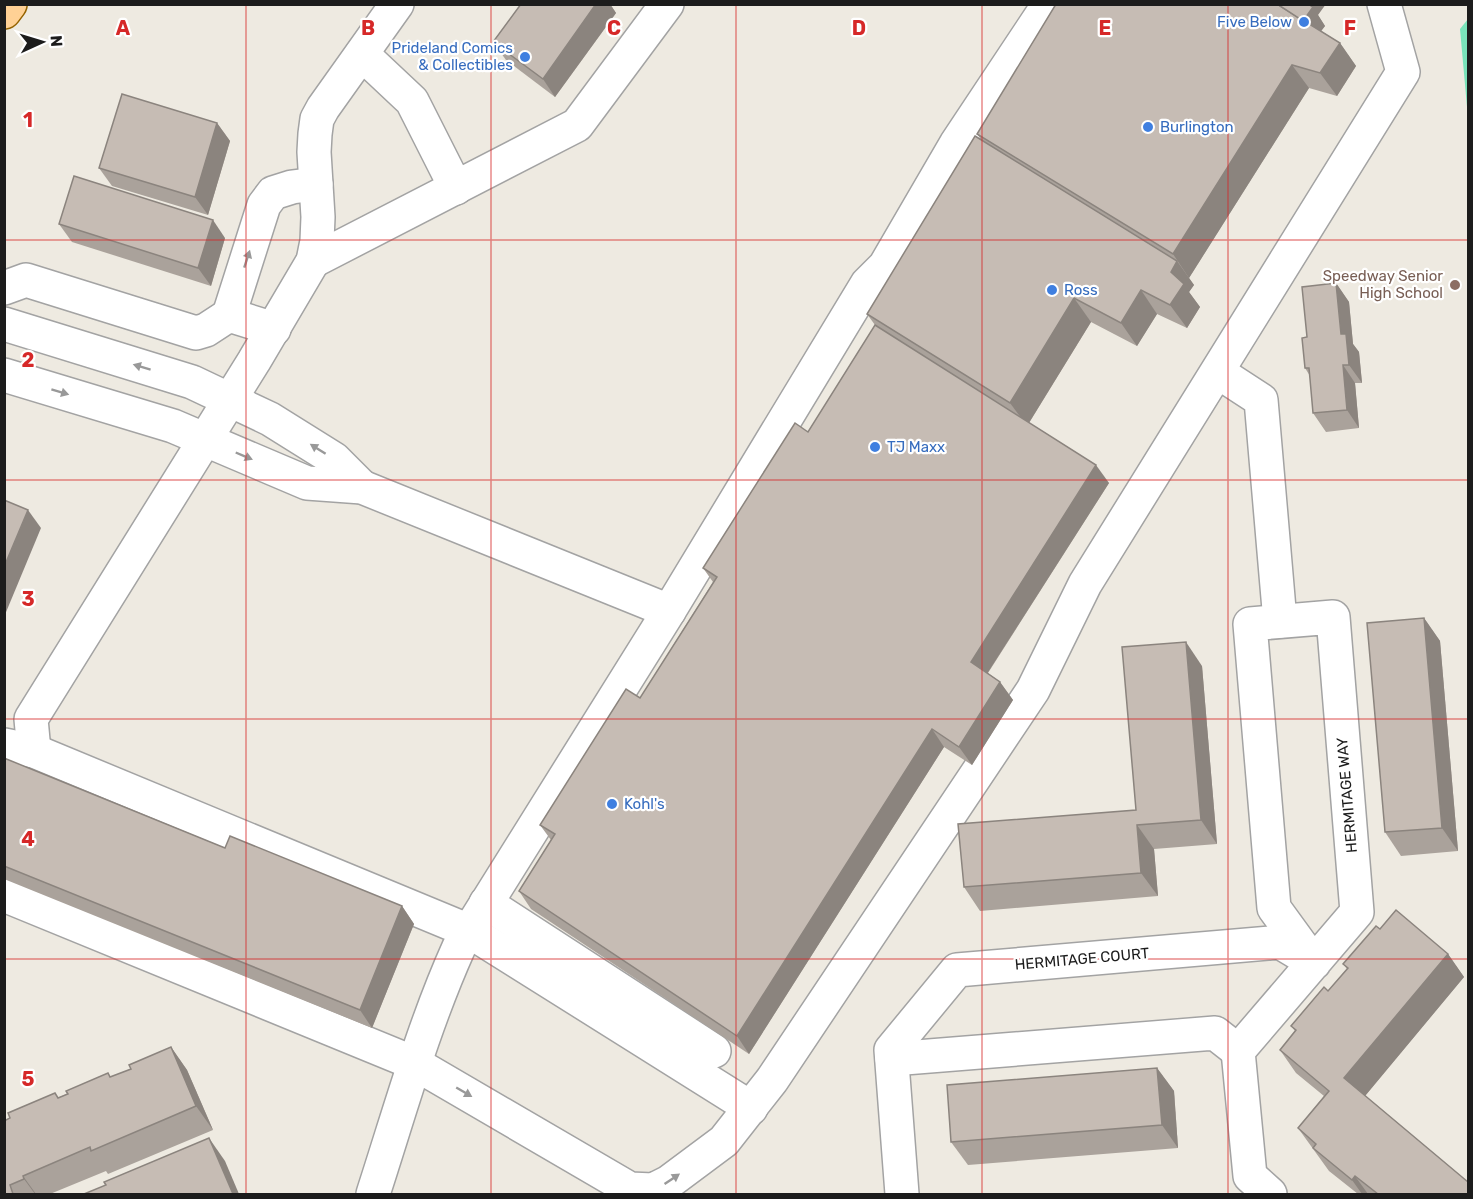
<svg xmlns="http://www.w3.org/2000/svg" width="1473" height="1199" viewBox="0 0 1473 1199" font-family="Rubik,sans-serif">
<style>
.pitch{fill:#79e3ba}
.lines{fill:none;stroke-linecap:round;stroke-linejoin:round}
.minor-casing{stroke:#a3a3a3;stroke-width:36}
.major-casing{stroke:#946300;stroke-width:36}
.minor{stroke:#fff;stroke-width:33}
.major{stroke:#ffd195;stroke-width:33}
.wall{fill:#aaa29b}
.shaded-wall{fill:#8b847e}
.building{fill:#c6bcb4;stroke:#8b847e;stroke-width:1.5}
.oneway{fill:#999}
.grid{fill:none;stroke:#d62828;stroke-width:1.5;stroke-opacity:0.55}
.shop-dot{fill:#3f7fe0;stroke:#fff;stroke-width:2}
.education-dot{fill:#8d6e63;stroke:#fff;stroke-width:2}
.labels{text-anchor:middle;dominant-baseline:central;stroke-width:4.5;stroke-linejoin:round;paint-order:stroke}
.shop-label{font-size:15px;fill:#366cbe;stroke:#fff;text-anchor:start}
.education-label{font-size:15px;fill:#785e54;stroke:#fff;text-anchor:end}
.street-label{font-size:15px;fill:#1c1c1c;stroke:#fff}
.grid-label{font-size:20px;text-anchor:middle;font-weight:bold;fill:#d62828;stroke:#fff;stroke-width:4.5;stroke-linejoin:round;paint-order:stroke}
</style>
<rect width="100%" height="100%" fill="#eeeae1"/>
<path class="pitch" d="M 1468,19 L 1468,118 L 1460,29 Z"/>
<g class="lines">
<g class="minor-casing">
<g id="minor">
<path d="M 362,54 L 412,101 L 456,188"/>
<path d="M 313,261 L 577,125 L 667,4"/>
<path d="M 4,288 L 26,280 L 196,333 L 206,330 L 229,315 L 274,329"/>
<path d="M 229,315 L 264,205 L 273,193 L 292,187 L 316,184"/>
<path d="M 4,324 L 192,382 L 270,419 L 334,459 L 362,487"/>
<path d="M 1218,372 L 1261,400 L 1280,621"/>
<path d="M 4,375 L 173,426 L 307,483 L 362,487 L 669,611"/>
<path d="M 4,745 L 34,751 L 469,931 L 751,1108"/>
<path d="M 34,751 L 31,719 L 254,361 L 313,261 L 317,241 L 318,217 L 314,152 L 315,134 L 317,119 L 323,108 L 397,4"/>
<path d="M 4,895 L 414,1063 L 630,1189 L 653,1190 L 669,1182 L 724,1141 L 772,1080 L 1033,690 L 1085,584 L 1403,72 L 1384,4"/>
<path d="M 486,903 L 714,1051"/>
<path d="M 892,1059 L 1215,1033 L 1238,1051"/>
<path d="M 373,1194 C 400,1111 423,1027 459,947 L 669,611 L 867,284 L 885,266 L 956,144 L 1049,4"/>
<path d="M 902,1194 L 891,1050 L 957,970 L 1280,942 L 1310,960"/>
<path d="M 1270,1194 L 1250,1176 L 1238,1051 L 1357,912 L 1333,617 L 1250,624 L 1274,908 L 1314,963"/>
</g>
</g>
<g class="major-casing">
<path id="major" d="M 4,12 L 10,4"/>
</g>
<use href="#minor" class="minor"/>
<use href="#major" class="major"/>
</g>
<g class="wall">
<path d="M 521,4 L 610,4 L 616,13 L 555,97 L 506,60 L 493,42 Z"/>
<path d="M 1318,15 L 1325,26 L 1321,31 L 1340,43 L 1356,66 L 1337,96 L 1309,88 L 1189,278 L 1194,285 L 1189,292 L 1200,307 L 1187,328 L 1157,314 L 1137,346 L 1091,322 L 1029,423 L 1109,483 L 988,673 L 1000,682 L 1013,700 L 972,765 L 944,747 L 749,1054 L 531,909 L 519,891 L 551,840 L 540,825 L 640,698 L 713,582 L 703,568 L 808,432 L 875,325 L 867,314 L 982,141 L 977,134 Z"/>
<path d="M 217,123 L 230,141 L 208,215 L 112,186 L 99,168 Z"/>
<path d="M 59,224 L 225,238 L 211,286 L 72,242 Z"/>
<path d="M 1336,283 L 1349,302 L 1353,344 L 1359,352 L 1362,383 L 1355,383 L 1359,428 L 1326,432 L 1313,413 L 1310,376 L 1305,368 L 1307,337 Z"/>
<path d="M 1424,618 L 1440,641 L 1458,851 L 1401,856 L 1385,832 Z"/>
<path d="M 1202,666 L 1217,844 L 1154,849 L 1158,896 L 980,911 L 964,887 L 1136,810 Z"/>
<path d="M 4,758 L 225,848 L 402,906 L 414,924 L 372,1028 L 4,879 Z"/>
<path d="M 1380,929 L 1448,954 L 1464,977 L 1365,1096 L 1468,1194 L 1358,1194 L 1329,1171 L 1298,1128 L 1324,1096 L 1296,1073 L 1280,1050 L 1295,1031 L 1291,1026 L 1328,991 L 1347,969 L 1343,964 Z"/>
<path d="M 171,1047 L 187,1070 L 213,1130 L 108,1174 L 106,1171 L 50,1194 L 4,1194 L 10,1118 L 55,1093 L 58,1098 L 108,1073 L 111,1077 L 131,1069 Z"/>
<path d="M 1157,1068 L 1174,1091 L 1178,1148 L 968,1165 L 951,1142 Z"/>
</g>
<g class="shaded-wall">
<path d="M 596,4 L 610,4 L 616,13 L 555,97 L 543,79 Z"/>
<path d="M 1305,4 L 1326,4 L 1318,15 L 1325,26 L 1315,39 L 1302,21 Z"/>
<path d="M 1340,43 L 1356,66 L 1337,96 L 1320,73 Z"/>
<path d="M 1292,65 L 1309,88 L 1189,278 L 1173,254 Z"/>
<path d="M 217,123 L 230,141 L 208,215 L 195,197 Z"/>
<path d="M 213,220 L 225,238 L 211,286 L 198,268 Z"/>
<path d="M 1177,261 L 1194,285 L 1189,292 L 1200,307 L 1187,328 L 1170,305 L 1171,272 Z"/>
<path d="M 1336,283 L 1349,302 L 1353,344 L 1359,352 L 1362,383 L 1349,365 L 1341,334 Z"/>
<path d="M 1141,290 L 1157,314 L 1137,346 L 1121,323 Z"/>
<path d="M 1074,298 L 1091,322 L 1027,426 L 1010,403 Z"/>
<path d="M 1343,365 L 1355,383 L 1359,428 L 1347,410 Z"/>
<path d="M 1096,465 L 1109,483 L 983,680 L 971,662 Z"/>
<path d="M 28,510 L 41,528 L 4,617 L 4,567 Z"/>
<path d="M 1424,618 L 1440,641 L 1458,851 L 1442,828 Z"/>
<path d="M 1186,642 L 1202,666 L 1217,844 L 1201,820 Z"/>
<path d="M 1000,682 L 1013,700 L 972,765 L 959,747 Z"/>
<path d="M 932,729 L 944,747 L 749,1054 L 737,1036 Z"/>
<path d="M 1137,825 L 1154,849 L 1158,896 L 1141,873 Z"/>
<path d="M 402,906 L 414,924 L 372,1028 L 360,1010 Z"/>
<path d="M 1448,954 L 1464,977 L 1360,1102 L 1344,1078 Z"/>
<path d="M 171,1047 L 187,1070 L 213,1130 L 196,1106 Z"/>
<path d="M 1157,1068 L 1174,1091 L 1178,1148 L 1162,1125 Z"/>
<path d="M 209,1138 L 225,1161 L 239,1194 L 233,1194 Z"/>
<path d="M 23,1176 L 36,1194 L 35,1194 L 24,1179 Z"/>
<path d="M 1355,1176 L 1368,1194 L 1362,1194 L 1352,1180 Z"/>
</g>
<g class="building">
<path d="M 521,4 L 596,4 L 543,79 L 493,42 Z"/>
<path d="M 1056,4 L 1277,4 L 1340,43 L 1320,73 L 1292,65 L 1173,254 L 977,134 Z"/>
<path d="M 1277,4 L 1308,4 L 1313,7 L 1303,21 Z"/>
<path d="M 122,94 L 217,123 L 195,197 L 99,168 Z"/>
<path d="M 975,136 L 1177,261 L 1171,272 L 1184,284 L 1170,305 L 1141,290 L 1121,323 L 1074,298 L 1010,403 L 867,314 Z"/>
<path d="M 74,176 L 213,220 L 198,268 L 59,224 Z"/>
<path d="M 1336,283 L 1341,334 L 1346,334 L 1349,365 L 1343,365 L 1347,410 L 1313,413 L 1309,368 L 1305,368 L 1302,338 L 1307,337 L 1302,287 Z"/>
<path d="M 875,325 L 1096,465 L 971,662 L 1000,682 L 959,747 L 932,729 L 737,1036 L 519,891 L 555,834 L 540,825 L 626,689 L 640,698 L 717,577 L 703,568 L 795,423 L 808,432 Z"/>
<path d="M 4,500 L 28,510 L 4,567 Z"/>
<path d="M 1424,618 L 1442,828 L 1385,832 L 1367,623 Z"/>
<path d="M 1186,642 L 1201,820 L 1137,825 L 1141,873 L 964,887 L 958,824 L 1136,810 L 1122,647 Z"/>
<path d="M 4,758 L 225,848 L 230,836 L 402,906 L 360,1010 L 4,866 Z"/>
<path d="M 1396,910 L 1448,954 L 1344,1078 L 1468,1182 L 1468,1194 L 1378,1194 L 1355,1176 L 1352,1180 L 1313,1148 L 1316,1144 L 1298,1128 L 1329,1091 L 1280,1050 L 1296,1030 L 1291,1026 L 1324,987 L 1328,991 L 1348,968 L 1343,964 L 1376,926 L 1380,929 Z"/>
<path d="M 171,1047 L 196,1106 L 91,1151 L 90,1147 L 23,1176 L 24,1179 L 10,1185 L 13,1194 L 4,1194 L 4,1121 L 10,1118 L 8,1113 L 55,1093 L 58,1098 L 68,1094 L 66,1091 L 108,1073 L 110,1077 L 131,1069 L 129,1065 Z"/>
<path d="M 1157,1068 L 1162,1125 L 951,1142 L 947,1085 Z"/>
<path d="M 209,1138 L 233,1194 L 84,1194 L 106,1185 L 104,1182 Z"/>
</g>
<defs><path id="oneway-solid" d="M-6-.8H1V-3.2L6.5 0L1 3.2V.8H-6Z" transform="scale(1.5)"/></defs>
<g class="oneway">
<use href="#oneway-solid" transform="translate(247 259) rotate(-72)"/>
<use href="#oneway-solid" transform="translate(142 367) rotate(-163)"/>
<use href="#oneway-solid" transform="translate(60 392) rotate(17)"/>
<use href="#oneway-solid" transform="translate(318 449) rotate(-148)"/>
<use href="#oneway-solid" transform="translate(244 456) rotate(23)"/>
<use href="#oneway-solid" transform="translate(464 1092) rotate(30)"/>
<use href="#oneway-solid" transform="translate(672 1179) rotate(-34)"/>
</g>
<path class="grid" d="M 246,4 L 246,1194M 491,4 L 491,1194M 736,4 L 736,1194M 982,4 L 982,1194M 1228,4 L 1228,1194M 4,240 L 1468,240M 4,480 L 1468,480M 4,719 L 1468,719M 4,959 L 1468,959"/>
<g class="shop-dot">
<circle cx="1304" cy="22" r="6"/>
<circle cx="525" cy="57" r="6"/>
<circle cx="1148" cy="127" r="6"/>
<circle cx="1052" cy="290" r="6"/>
<circle cx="875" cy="447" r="6"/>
<circle cx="612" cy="804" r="6"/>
</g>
<circle class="education-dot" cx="1455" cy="285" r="6"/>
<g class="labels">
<g class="shop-label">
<text x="1292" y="22" text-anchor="end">Five Below</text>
<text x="513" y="48" text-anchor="end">Prideland Comics<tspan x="513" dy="17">&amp; Collectibles</tspan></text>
<text x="1160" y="127">Burlington</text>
<text x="1064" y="290">Ross</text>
<text x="887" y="447">TJ Maxx</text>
<text x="624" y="804">Kohl's</text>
</g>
<g class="education-label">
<text x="1443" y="276">Speedway Senior<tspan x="1443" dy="17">High School</tspan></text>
</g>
<g class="street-label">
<text transform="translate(1347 795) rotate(-95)">HERMITAGE WAY</text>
<text transform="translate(1082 959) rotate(-5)">HERMITAGE COURT</text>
</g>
</g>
<g class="grid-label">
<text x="123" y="35">A</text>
<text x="368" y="35">B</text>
<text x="614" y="35">C</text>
<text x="859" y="35">D</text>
<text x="1105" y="35">E</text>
<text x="1350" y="35">F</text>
<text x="28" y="127">1</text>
<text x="28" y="367">2</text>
<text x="28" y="606">3</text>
<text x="28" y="846">4</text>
<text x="28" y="1086">5</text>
</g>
<rect width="1473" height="1199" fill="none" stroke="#1c1c1c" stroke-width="12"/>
<g transform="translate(42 42) rotate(86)" stroke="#ffffff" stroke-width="4.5" paint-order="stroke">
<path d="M0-4.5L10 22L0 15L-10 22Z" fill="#1c1c1c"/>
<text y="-9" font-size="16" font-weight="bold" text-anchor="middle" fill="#1c1c1c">N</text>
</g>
</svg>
